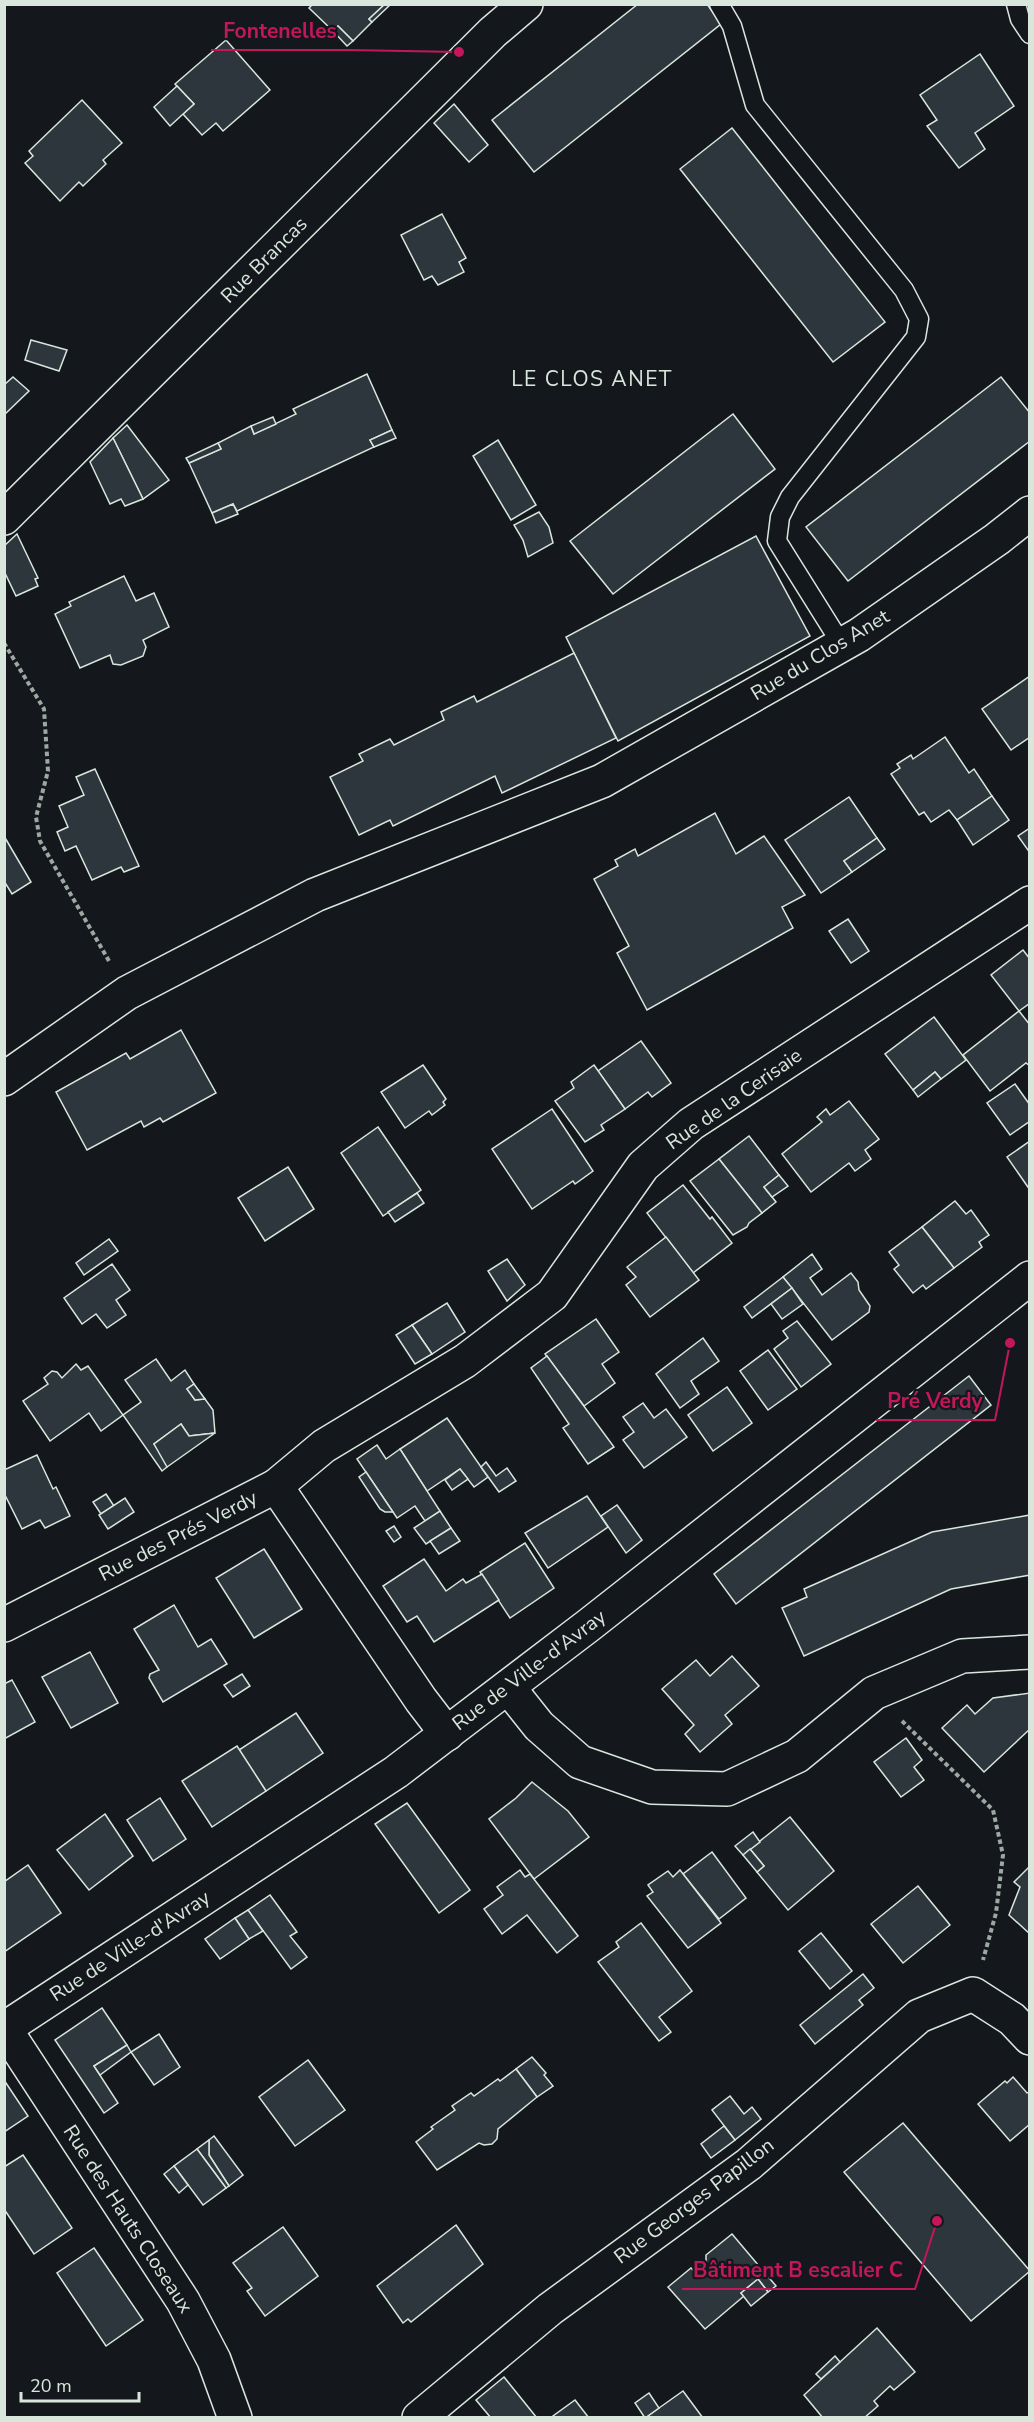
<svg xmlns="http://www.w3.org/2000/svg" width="1034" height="2422" viewBox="0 0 1034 2422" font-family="'Nunito Sans',sans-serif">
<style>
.building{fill:#2c363c;stroke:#d8e6dc;stroke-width:1.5}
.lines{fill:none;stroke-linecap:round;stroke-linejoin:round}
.service-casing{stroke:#d8e6dc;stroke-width:21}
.minor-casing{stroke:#d8e6dc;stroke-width:36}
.secondary-casing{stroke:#d8e6dc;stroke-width:36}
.path{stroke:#9da8a2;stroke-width:4;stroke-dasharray:4.5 3;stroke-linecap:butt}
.service{stroke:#14181c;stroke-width:18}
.minor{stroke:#14181c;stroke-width:33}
.secondary{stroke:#14181c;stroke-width:33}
.labels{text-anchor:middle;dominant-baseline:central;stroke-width:4.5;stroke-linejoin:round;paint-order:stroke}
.street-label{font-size:20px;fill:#d8e6dc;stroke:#14181c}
.neighbourhood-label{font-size:21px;letter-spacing:1.5px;fill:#d8e6dc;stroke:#14181c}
.leader{fill:none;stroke:#c2185b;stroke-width:2}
.callout-dot{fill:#c2185b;stroke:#14181c;stroke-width:2}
.callout-label{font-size:21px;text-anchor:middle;font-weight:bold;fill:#c2185b;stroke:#14181c;stroke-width:4.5;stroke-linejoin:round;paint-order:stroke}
</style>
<rect width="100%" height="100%" fill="#14181c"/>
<g class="building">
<path d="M 313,4 L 385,4 L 369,19 L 372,22 L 353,41 L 338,26 L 333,31 L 309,8 Z"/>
<path d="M 385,4 L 391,4 L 372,22 L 369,19 Z"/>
<path d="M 638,4 L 707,4 L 721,24 L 534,172 L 492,120 Z"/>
<path d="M 338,26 L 353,41 L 347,46 L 333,31 Z"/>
<path d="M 226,40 L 270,90 L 223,131 L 216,123 L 202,135 L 183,114 L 194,104 L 175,84 Z"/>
<path d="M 980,54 L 1014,106 L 975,133 L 985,149 L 959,168 L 927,126 L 937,120 L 920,95 Z"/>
<path d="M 177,86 L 194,104 L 170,126 L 154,107 Z"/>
<path d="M 82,100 L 122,143 L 103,160 L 106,164 L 83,186 L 79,182 L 60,201 L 25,163 L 33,156 L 29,151 Z"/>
<path d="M 454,104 L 488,145 L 469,162 L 434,123 Z"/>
<path d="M 732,128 L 885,322 L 833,362 L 680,169 Z"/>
<path d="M 442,214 L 466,258 L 459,262 L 464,272 L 438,285 L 432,276 L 424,280 L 401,235 Z"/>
<path d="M 31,340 L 67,350 L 59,371 L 25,360 Z"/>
<path d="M 367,374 L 392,430 L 370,440 L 374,447 L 237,511 L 233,504 L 212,513 L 189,463 L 221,449 L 218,443 L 251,426 L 254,434 L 296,414 L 293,409 Z"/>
<path d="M 13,377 L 29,391 L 4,415 L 4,385 Z"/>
<path d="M 1001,377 L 1030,413 L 1030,441 L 848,581 L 806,527 Z"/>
<path d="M 733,414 L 775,469 L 613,594 L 570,541 Z"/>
<path d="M 273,417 L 276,424 L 254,434 L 251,426 Z"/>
<path d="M 127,425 L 169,480 L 143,499 L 113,438 Z"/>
<path d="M 392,430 L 396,438 L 374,447 L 370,440 Z"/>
<path d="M 113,438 L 143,499 L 125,506 L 121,499 L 110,504 L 90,462 Z"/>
<path d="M 498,440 L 536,505 L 511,520 L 473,456 Z"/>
<path d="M 218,443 L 221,449 L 189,463 L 186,458 Z"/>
<path d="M 233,504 L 238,514 L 216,523 L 212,513 Z"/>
<path d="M 539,512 L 549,527 L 553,543 L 528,557 L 523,540 L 514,525 Z"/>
<path d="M 17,534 L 38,578 L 35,579 L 38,586 L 16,596 L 4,571 L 4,546 Z"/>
<path d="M 756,536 L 810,636 L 618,741 L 566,637 Z"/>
<path d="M 124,576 L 136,601 L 154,593 L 169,627 L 143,640 L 146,647 L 143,656 L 121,665 L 113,664 L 110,655 L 80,668 L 55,614 L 71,606 L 69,602 Z"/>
<path d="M 574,653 L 616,738 L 502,793 L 495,776 L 393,826 L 390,820 L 359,835 L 330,777 L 363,761 L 359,754 L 390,739 L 394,745 L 444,720 L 441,712 L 474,696 L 477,702 Z"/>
<path d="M 1030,676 L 1030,737 L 1011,750 L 982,709 Z"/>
<path d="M 945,737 L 969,773 L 974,769 L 992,796 L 957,820 L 949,810 L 931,822 L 924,812 L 919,815 L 891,774 L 900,768 L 897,764 L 911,755 L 913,759 Z"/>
<path d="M 95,769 L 139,866 L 124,872 L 121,867 L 92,880 L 76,846 L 65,851 L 57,832 L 68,827 L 59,806 L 84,795 L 76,777 Z"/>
<path d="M 992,796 L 1009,820 L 973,845 L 957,820 Z"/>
<path d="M 849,797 L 877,838 L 844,861 L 852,872 L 821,893 L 785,840 Z"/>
<path d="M 715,813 L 736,854 L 764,836 L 805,895 L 782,907 L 793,928 L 647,1010 L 617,953 L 629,946 L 594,879 L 618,866 L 615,860 L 635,849 L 638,856 Z"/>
<path d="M 1030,828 L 1030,853 L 1018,836 Z"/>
<path d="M 4,836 L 31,882 L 12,894 L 4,881 Z"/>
<path d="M 877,838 L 885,849 L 852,872 L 844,861 Z"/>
<path d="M 848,919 L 869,951 L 851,963 L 829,931 Z"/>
<path d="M 1023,950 L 1030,959 L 1030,1003 L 1019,1011 L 991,975 Z"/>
<path d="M 1019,1011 L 1030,1025 L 1030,1066 L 1026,1063 L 990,1091 L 963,1055 Z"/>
<path d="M 934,1017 L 966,1060 L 941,1079 L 935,1072 L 913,1090 L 885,1054 Z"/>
<path d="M 181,1030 L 216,1093 L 163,1122 L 160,1118 L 144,1127 L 141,1121 L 87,1150 L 56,1092 L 126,1053 L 130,1059 Z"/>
<path d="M 641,1041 L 671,1083 L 652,1097 L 648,1092 L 625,1109 L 598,1071 Z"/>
<path d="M 423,1065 L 446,1099 L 443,1102 L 445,1105 L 432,1115 L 429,1111 L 405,1128 L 381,1092 Z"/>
<path d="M 594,1065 L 625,1109 L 601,1125 L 604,1130 L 585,1142 L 555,1101 L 574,1088 L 571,1082 Z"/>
<path d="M 935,1072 L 941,1079 L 918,1097 L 913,1090 Z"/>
<path d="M 1015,1084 L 1030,1105 L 1030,1121 L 1010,1135 L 987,1103 Z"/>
<path d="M 849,1101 L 879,1139 L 865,1150 L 871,1159 L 855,1171 L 849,1163 L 811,1192 L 782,1154 L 822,1122 L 817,1117 L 826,1109 L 830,1115 Z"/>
<path d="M 552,1109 L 593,1171 L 575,1184 L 573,1181 L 532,1209 L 492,1149 Z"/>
<path d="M 378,1127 L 421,1190 L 383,1216 L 341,1153 Z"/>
<path d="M 749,1136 L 779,1175 L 764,1187 L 776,1202 L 762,1213 L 719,1159 Z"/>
<path d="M 1030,1141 L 1030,1190 L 1007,1157 Z"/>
<path d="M 719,1159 L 762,1213 L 749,1223 L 747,1227 L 733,1235 L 690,1181 Z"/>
<path d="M 288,1167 L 314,1209 L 265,1241 L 238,1198 Z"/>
<path d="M 779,1175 L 788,1186 L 772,1197 L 764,1187 Z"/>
<path d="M 683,1185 L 710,1219 L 712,1217 L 732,1243 L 693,1273 L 647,1213 Z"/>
<path d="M 417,1193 L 424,1203 L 395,1222 L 388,1212 Z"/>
<path d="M 955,1201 L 966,1214 L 971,1210 L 989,1235 L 979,1242 L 982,1247 L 954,1268 L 922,1227 Z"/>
<path d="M 922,1227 L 954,1268 L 926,1289 L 923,1285 L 913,1293 L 894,1269 L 899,1265 L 889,1252 Z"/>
<path d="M 666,1237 L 699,1280 L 650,1317 L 626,1285 L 636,1277 L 627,1267 Z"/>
<path d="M 109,1239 L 118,1251 L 84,1275 L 76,1263 Z"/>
<path d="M 812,1254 L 822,1269 L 810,1278 L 822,1295 L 851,1273 L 858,1282 L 859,1290 L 870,1306 L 869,1312 L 832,1340 L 783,1277 Z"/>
<path d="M 507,1259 L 525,1285 L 507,1301 L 488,1271 Z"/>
<path d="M 112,1264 L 130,1290 L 116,1300 L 126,1315 L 107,1328 L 96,1314 L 82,1324 L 64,1298 Z"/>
<path d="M 783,1277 L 792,1288 L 752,1318 L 744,1307 Z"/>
<path d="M 792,1288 L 803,1304 L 782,1319 L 771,1304 Z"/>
<path d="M 447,1303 L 465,1332 L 432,1354 L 412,1325 Z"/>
<path d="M 596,1319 L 619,1352 L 602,1364 L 615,1383 L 584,1406 L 545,1354 Z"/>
<path d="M 797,1321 L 831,1364 L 801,1387 L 774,1349 L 788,1338 L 783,1331 Z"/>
<path d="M 412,1325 L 432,1354 L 415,1364 L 396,1335 Z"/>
<path d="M 703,1338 L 719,1361 L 691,1381 L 699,1394 L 680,1408 L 656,1374 Z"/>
<path d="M 768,1350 L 797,1389 L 768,1410 L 740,1371 Z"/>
<path d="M 547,1356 L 614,1447 L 588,1464 L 563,1428 L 569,1424 L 531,1368 Z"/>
<path d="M 156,1359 L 171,1381 L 185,1370 L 194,1384 L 187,1389 L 195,1400 L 205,1399 L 213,1410 L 215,1433 L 189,1436 L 181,1424 L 154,1444 L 166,1461 L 167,1467 L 162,1471 L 123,1415 L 141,1402 L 125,1380 Z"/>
<path d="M 76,1364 L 81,1370 L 88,1366 L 123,1415 L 101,1431 L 89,1413 L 50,1441 L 23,1401 L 48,1384 L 44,1378 L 52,1371 L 57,1372 L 62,1378 Z"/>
<path d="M 969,1376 L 991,1405 L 736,1604 L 714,1574 Z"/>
<path d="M 194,1384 L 205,1399 L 195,1400 L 187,1389 Z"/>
<path d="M 727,1387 L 752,1423 L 713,1451 L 688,1415 Z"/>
<path d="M 643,1403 L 654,1418 L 666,1409 L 687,1437 L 644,1468 L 623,1440 L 634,1432 L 623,1417 Z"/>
<path d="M 447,1418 L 488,1477 L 474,1487 L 460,1469 L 427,1491 L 400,1449 Z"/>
<path d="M 181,1424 L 189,1436 L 215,1433 L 167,1467 L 154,1444 Z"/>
<path d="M 377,1445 L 386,1459 L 400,1449 L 440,1511 L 425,1521 L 415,1506 L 397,1518 L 357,1459 Z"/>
<path d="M 37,1455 L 53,1489 L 56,1487 L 70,1516 L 45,1528 L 40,1520 L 22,1529 L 4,1493 L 4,1470 Z"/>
<path d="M 486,1462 L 496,1476 L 507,1468 L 516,1481 L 499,1492 L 481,1467 Z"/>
<path d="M 460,1469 L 468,1479 L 452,1490 L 445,1480 Z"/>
<path d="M 366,1472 L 393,1512 L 385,1512 L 380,1509 L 359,1477 Z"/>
<path d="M 106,1494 L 114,1506 L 101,1514 L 93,1502 Z"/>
<path d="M 587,1496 L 608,1527 L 548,1568 L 525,1533 Z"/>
<path d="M 125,1498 L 134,1512 L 108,1529 L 99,1515 Z"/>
<path d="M 617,1505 L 642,1540 L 626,1553 L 601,1516 Z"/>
<path d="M 440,1511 L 451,1528 L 426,1544 L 414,1528 Z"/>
<path d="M 1030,1515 L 1030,1575 L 951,1589 L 804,1656 L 782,1608 L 807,1597 L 804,1589 L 932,1532 Z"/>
<path d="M 394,1526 L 401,1537 L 394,1542 L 386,1531 Z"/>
<path d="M 451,1528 L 460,1541 L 439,1554 L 430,1541 Z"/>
<path d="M 525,1543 L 554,1588 L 510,1618 L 480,1572 Z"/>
<path d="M 264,1549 L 302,1609 L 254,1638 L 216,1578 Z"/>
<path d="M 424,1559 L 446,1591 L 463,1579 L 466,1583 L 482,1574 L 499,1600 L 434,1642 L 417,1616 L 407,1622 L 383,1586 Z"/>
<path d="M 174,1605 L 198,1647 L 211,1639 L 227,1664 L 163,1702 L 149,1678 L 150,1674 L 159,1670 L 134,1629 Z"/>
<path d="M 90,1652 L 118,1703 L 71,1728 L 42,1677 Z"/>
<path d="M 732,1656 L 759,1686 L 725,1715 L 732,1724 L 700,1752 L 685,1734 L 694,1725 L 662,1689 L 696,1660 L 710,1676 Z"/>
<path d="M 242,1674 L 250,1686 L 233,1697 L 224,1685 Z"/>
<path d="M 12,1680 L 35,1722 L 4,1739 L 4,1684 Z"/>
<path d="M 1030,1693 L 1030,1729 L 984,1772 L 942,1728 L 967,1705 L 975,1714 L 993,1698 Z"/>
<path d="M 296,1713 L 323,1753 L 266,1791 L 239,1750 Z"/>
<path d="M 906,1738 L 922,1760 L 914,1767 L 924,1780 L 901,1797 L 874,1762 Z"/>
<path d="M 237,1746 L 266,1791 L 212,1827 L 182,1781 Z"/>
<path d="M 532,1782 L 568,1811 L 589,1837 L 534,1879 L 489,1819 L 516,1798 Z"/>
<path d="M 160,1798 L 186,1839 L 153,1861 L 127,1820 Z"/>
<path d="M 407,1803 L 470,1890 L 439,1913 L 375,1824 Z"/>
<path d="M 105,1814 L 133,1856 L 89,1890 L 57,1850 Z"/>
<path d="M 790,1817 L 834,1871 L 788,1910 L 757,1872 L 764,1866 L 750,1849 Z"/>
<path d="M 753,1832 L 760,1842 L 743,1855 L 735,1846 Z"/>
<path d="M 750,1849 L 764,1866 L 757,1872 L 743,1855 Z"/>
<path d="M 712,1852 L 746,1898 L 719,1919 L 683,1874 Z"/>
<path d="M 28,1865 L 61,1913 L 4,1952 L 4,1882 Z"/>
<path d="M 1030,1866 L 1030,1934 L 1009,1915 L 1020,1887 L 1014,1882 Z"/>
<path d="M 520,1870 L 525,1877 L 530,1874 L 578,1936 L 557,1953 L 527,1915 L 502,1934 L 484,1909 L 503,1895 L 497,1887 Z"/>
<path d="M 680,1870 L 721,1923 L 688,1948 L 647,1896 L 653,1892 L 648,1885 L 668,1871 L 673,1877 Z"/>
<path d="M 918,1886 L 950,1925 L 903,1963 L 871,1924 Z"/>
<path d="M 270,1895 L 297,1932 L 290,1936 L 307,1957 L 291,1969 L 248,1910 Z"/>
<path d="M 248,1910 L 263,1931 L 249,1939 L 235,1918 Z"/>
<path d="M 235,1918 L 249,1939 L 220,1959 L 205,1939 Z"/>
<path d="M 641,1923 L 692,1991 L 659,2017 L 671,2032 L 659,2041 L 598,1962 L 619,1947 L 616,1942 Z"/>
<path d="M 821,1933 L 852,1971 L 830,1989 L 799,1951 Z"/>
<path d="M 863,1974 L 874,1988 L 859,2000 L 863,2005 L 815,2044 L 800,2025 Z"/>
<path d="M 102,2008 L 127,2045 L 94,2066 L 118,2103 L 104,2113 L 55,2040 Z"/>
<path d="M 159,2034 L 180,2067 L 154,2085 L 131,2052 Z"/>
<path d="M 127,2045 L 131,2052 L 100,2075 L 94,2066 Z"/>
<path d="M 532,2057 L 546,2073 L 544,2075 L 553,2086 L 537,2097 L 516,2069 Z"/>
<path d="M 308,2060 L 345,2110 L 295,2146 L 259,2097 Z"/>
<path d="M 516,2069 L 537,2097 L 498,2129 L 497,2139 L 492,2144 L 484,2145 L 479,2143 L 437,2170 L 416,2142 L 433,2129 L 431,2127 L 455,2110 L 452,2106 L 471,2093 L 474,2096 L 498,2079 L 500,2081 Z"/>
<path d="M 1013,2077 L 1027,2093 L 1030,2092 L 1030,2124 L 1010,2141 L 978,2104 L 1005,2081 L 1007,2083 Z"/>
<path d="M 4,2080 L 28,2116 L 4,2132 Z"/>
<path d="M 730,2096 L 744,2114 L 752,2107 L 761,2119 L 735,2140 L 712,2110 Z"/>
<path d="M 903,2123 L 1030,2271 L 971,2321 L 844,2172 Z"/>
<path d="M 724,2126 L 735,2140 L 711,2158 L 701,2144 Z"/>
<path d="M 214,2136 L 243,2175 L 229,2186 L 209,2155 L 209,2140 Z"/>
<path d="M 209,2140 L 209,2155 L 229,2186 L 226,2188 L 197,2149 Z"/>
<path d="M 197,2149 L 226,2188 L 203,2205 L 174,2166 Z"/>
<path d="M 23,2155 L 72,2228 L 34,2254 L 4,2209 L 4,2167 Z"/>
<path d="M 174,2166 L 188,2185 L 179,2193 L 164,2174 Z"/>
<path d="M 456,2225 L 483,2264 L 411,2322 L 408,2319 L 403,2323 L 377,2286 Z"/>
<path d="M 283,2227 L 318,2276 L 265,2316 L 247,2291 L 252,2288 L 233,2263 Z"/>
<path d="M 732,2234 L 776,2286 L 768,2292 L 758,2279 L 741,2293 L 744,2296 L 705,2329 L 668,2287 L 691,2268 L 694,2271 L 706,2262 L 706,2255 Z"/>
<path d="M 94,2248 L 143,2320 L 106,2346 L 57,2273 Z"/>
<path d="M 758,2279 L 768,2292 L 751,2306 L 741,2293 Z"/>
<path d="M 877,2328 L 915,2372 L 894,2390 L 890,2386 L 874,2401 L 878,2406 L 864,2418 L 823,2418 L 804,2395 Z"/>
<path d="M 835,2356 L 840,2362 L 821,2379 L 816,2374 Z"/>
<path d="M 504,2377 L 537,2418 L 491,2418 L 476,2400 Z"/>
<path d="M 683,2391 L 703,2418 L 645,2418 L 659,2408 Z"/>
<path d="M 649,2393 L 659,2408 L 645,2418 L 635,2403 Z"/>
<path d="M 575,2400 L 589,2418 L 554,2418 L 553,2416 Z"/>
</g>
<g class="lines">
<g class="service-casing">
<g id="service">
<path d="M 719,4 L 732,26 L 755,105 L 904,290 L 919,319 L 916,337 L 790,497 L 780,517 L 777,541 L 842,645"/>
<path d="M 1016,4 L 1020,19 L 1030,34"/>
</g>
</g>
<g class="minor-casing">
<g id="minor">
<path d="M 4,518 L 493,32 L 526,4"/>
<path d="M 4,1079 L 127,993 L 315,895 L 602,781 L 859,635 L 997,539 L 1030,513"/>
<path d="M 276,1486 L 421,1700 L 447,1734"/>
<path d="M 4,1625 L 276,1486 L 324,1446 L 465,1361 L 552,1295 L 643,1166 L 691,1124 L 1030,903"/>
<path d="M 508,1687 L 539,1726 L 580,1762 L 652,1787 L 727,1789 L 797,1756 L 874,1693 L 962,1656 L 1030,1652"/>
<path d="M 5,2029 L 183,2301 L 214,2360 L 235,2418"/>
<path d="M 419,2418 L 550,2309 L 749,2164 L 919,2016 L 973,1994 L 1012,2019 L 1030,2038"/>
</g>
</g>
<g class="secondary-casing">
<path id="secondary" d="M 4,2029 L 396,1772 L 589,1625 L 1030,1278"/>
</g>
<g class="path">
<path d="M 4,643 L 44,709 L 48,771 L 36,817 L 40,841 L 109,961"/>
<path d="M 902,1721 L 993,1810 L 1003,1855 L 996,1913 L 983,1960"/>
</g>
<use href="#service" class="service"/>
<use href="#minor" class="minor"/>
<use href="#secondary" class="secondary"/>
</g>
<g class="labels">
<g class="street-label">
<text transform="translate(264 260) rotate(-45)">Rue Brancas</text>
<text transform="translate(820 655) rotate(-31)">Rue du Clos Anet</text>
<text transform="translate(734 1099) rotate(-35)">Rue de la Cerisaie</text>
<text transform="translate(178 1536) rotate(-27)">Rue des Prés Verdy</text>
<text transform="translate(529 1670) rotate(-37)">Rue de Ville-d'Avray</text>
<text transform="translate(130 1946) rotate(-33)">Rue de Ville-d'Avray</text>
<text transform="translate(694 2201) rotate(-37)">Rue Georges Papillon</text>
<text transform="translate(128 2219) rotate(57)">Rue des Hauts Closeaux</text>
</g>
<g class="neighbourhood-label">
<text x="592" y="379">LE CLOS ANET</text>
</g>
</g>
<path class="leader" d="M459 52L349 50H211M1010 1343L995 1420H876M937 2221L915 2289H682"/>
<g class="callout-dot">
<circle cx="459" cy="52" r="6"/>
<circle cx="1010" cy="1343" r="6"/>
<circle cx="937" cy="2221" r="6"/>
</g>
<g class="callout-label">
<text x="280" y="38">Fontenelles</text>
<text x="935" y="1408">Pré Verdy</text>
<text x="798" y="2277">Bâtiment B escalier C</text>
</g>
<rect width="1034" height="2422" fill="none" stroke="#d8e6dc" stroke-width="12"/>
<path d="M21 2392v9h118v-9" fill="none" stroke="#d8e6dc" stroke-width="3"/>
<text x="30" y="2392" font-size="18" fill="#d8e6dc" stroke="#14181c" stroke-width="4.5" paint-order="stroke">20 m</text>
</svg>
